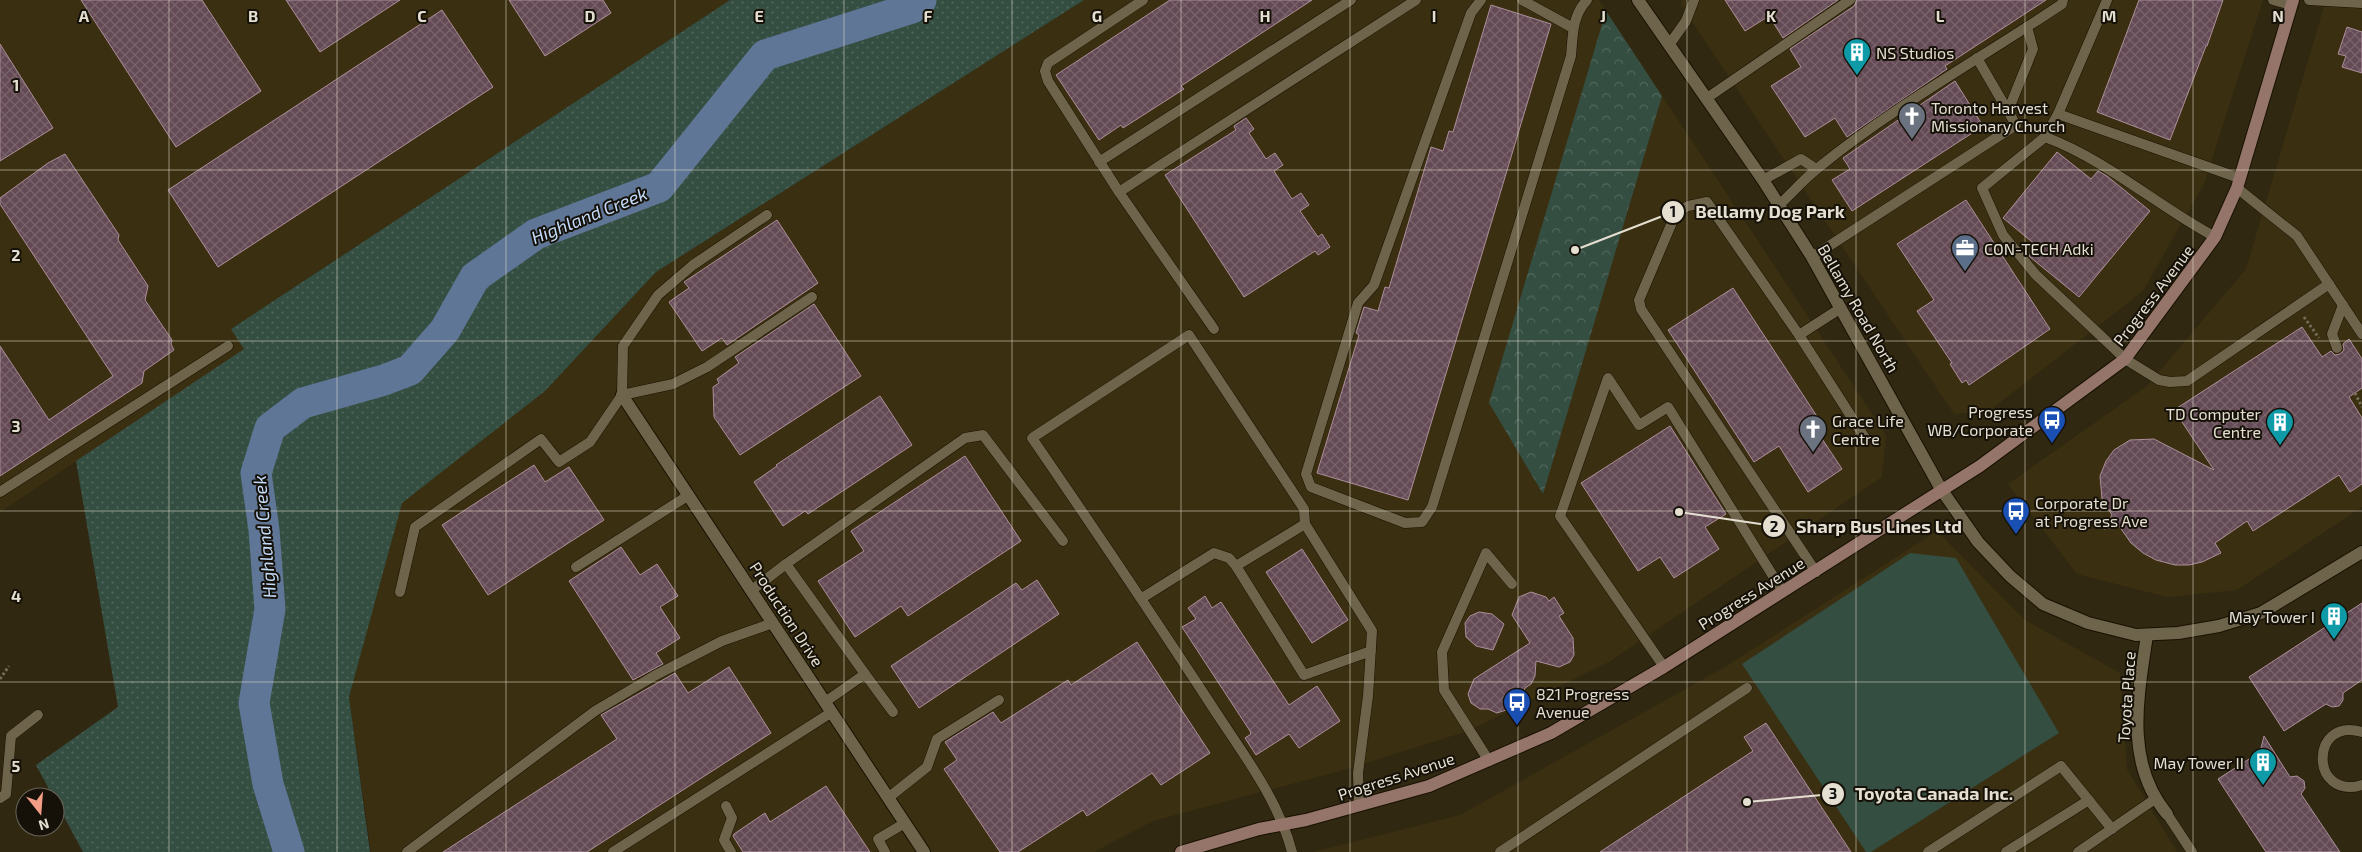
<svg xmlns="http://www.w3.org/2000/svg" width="2362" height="852" viewBox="0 0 2362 852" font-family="'Exo 2',sans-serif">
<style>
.built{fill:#3a2f10}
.grass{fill:url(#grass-dots)}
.park{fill:url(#park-crowns)}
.pitch{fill:#344e42}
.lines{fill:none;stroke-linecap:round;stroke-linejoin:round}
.river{stroke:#607696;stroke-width:31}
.building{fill:url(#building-cross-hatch);stroke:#ac8e9a}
.service-casing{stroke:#181100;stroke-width:11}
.minor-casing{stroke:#181100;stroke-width:14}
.tertiary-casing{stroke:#181100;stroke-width:14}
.secondary-casing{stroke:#181100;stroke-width:14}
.path{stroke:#756d59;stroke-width:3;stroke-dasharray:2.5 2.5;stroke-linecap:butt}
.service{stroke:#6e644b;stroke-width:10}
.minor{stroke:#6e644b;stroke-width:12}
.tertiary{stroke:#6e644b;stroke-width:12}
.secondary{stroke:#95756a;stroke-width:12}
.grid{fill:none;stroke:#e5dfd1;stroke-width:1;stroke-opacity:0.55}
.labels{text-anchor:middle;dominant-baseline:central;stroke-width:4;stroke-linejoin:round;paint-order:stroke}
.poi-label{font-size:16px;fill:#e5dfd1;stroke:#151108;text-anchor:start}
.street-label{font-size:16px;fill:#e5dfd1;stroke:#151108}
.water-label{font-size:18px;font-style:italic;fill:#c4dcfc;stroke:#151108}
.grid-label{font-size:16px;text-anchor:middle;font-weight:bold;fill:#e5dfd1;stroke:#151108;stroke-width:4;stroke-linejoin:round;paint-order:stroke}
.leader{fill:none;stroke:#e5dfd1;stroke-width:2}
.callout-dot{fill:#e5dfd1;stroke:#151108;stroke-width:2}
.mark-label{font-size:15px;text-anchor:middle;font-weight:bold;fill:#111}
.callout-label{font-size:18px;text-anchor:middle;font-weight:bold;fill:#e5dfd1;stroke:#151108;stroke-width:4;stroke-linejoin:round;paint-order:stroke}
</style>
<defs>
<pattern id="grass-dots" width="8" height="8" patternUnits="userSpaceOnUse" patternTransform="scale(1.25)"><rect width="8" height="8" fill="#344e42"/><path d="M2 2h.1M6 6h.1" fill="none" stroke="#51675c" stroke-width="1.8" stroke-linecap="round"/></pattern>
<pattern id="park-crowns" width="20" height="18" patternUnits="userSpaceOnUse" patternTransform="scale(1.25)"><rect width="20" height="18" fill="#344e42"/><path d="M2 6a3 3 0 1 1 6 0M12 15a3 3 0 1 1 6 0" fill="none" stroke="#51675c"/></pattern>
<pattern id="building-cross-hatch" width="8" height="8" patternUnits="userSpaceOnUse" patternTransform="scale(1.25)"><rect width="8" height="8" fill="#644a55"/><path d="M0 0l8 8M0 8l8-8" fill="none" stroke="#7a646c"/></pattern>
</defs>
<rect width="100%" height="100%" fill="#312811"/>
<g class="built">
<path d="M 0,0 L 730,0 L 232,328 L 245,349 L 0,512 Z"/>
<path d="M 1084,0 L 1599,0 L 1886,435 L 1882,477 L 1609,662 L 1468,731 L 1347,769 L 1153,821 L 1094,852 L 371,852 L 349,697 L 401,503 L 545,391 L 656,272 Z"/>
<path d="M 1682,0 L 2263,0 L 2204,184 L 2143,291 L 1988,412 L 1954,414 L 1681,5 Z"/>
<path d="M 2326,0 L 2362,0 L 2362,507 L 2237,590 L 2167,597 L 2077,574 L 2008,484 L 2147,386 L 2246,269 Z"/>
<path d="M 1937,531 L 2025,620 L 2120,673 L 2127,769 L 2177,852 L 1313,852 L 1460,815 L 1725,667 Z"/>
</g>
<path class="grass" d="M 730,0 L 1084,0 L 656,272 L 545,391 L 402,503 L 349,697 L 370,852 L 83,852 L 36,765 L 118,707 L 76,461 L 244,349 L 231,329 Z"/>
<path class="park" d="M 1606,11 L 1662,96 L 1543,494 L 1489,403 Z"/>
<path class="pitch" d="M 1910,553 L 1956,558 L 2059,733 L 1871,852 L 1866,852 L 1742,664 Z"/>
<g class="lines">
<path class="river" d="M 289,852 L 268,784 L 254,703 L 270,609 L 264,530 L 256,473 L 270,428 L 303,403 L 384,380 L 410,370 L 445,330 L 475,277 L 536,234 L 659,187 L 765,55 L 912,8 L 921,0"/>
</g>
<g class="building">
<path d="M 81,0 L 202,0 L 261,91 L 176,147 Z"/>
<path d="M 286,0 L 400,0 L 320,52 Z"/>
<path d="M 509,0 L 603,0 L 611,13 L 545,56 Z"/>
<path d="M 1170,0 L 1312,0 L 1181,86 L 1184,89 L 1173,96 L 1123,128 L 1121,125 L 1099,140 L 1056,75 Z"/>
<path d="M 1725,0 L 1838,0 L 1783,38 L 1769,16 L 1745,31 Z"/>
<path d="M 1857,0 L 2046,0 L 1945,66 L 1947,69 L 1847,137 L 1835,118 L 1805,137 L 1771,86 L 1801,67 L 1790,49 L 1854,6 Z"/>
<path d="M 2139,0 L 2223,0 L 2207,46 L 2206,46 L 2170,140 L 2097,112 Z"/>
<path d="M 1491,5 L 1551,24 L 1408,500 L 1317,473 L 1359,335 L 1356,333 L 1364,307 L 1378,311 L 1385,287 L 1389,288 L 1431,147 L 1443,151 L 1449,131 L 1453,132 Z"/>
<path d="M 442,10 L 493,87 L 218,267 L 168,190 Z"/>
<path d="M 2347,27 L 2362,32 L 2362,73 L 2342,67 L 2346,56 L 2338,54 Z"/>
<path d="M 0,44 L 53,128 L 0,161 Z"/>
<path d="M 1955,81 L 1983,126 L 1852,211 L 1832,180 L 1850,169 L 1843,158 Z"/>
<path d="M 1246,118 L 1254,129 L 1249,133 L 1266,159 L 1275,153 L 1283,165 L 1274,171 L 1292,199 L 1301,193 L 1309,205 L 1300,211 L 1318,237 L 1322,234 L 1330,247 L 1318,255 L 1315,251 L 1244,297 L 1165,175 L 1236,130 L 1234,126 Z"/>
<path d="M 2057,152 L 2091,179 L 2098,171 L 2107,176 L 2150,211 L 2079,297 L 2030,257 L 2029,256 L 2037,246 L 2003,218 Z"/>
<path d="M 65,154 L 119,235 L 118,240 L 148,286 L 145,300 L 172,340 L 171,344 L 174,350 L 144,371 L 142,383 L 0,476 L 0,346 L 49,420 L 113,376 L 0,204 L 0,198 L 48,163 Z"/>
<path d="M 1966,200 L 2050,329 L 1969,385 L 1966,380 L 1962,383 L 1950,364 L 1952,363 L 1917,311 L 1934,300 L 1897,244 Z"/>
<path d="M 777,220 L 818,283 L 727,345 L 722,338 L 702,351 L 669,302 L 689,288 L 684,282 Z"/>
<path d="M 1733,288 L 1820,421 L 1813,425 L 1842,469 L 1808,492 L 1779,446 L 1754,462 L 1668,330 Z"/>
<path d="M 814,304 L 861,376 L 740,455 L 714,417 L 713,387 L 719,383 L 717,379 L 739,363 L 735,357 Z"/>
<path d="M 2302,327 L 2322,357 L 2331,351 L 2335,355 L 2340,354 L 2344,350 L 2343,344 L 2349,339 L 2362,359 L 2362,388 L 2349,397 L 2362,418 L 2362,484 L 2350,492 L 2339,475 L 2253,531 L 2247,521 L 2215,543 L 2221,553 L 2202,562 L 2189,565 L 2175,565 L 2156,560 L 2143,553 L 2131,543 L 2119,526 L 2104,529 L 2112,515 L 2102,499 L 2100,476 L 2106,461 L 2114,450 L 2130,440 L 2154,439 L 2214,470 L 2174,410 Z"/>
<path d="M 880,396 L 912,445 L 808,514 L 805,511 L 783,526 L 754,482 L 777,466 L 776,465 Z"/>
<path d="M 1670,426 L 1726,514 L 1705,527 L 1719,549 L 1674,578 L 1660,557 L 1638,571 L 1581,483 Z"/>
<path d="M 965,456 L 1021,541 L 908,616 L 901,606 L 855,637 L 818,581 L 864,551 L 851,531 Z"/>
<path d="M 534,465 L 545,482 L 569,467 L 604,520 L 488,595 L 442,525 Z"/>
<path d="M 621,547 L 640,575 L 657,564 L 678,596 L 660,607 L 680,638 L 656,653 L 663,664 L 633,680 L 569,581 Z"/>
<path d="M 1302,549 L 1348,620 L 1312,643 L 1266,572 Z"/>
<path d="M 1037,580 L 1059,614 L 919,708 L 891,666 L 1016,583 L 1022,590 Z"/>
<path d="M 1531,592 L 1546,597 L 1549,601 L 1554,597 L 1564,613 L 1559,616 L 1573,638 L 1574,655 L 1570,662 L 1559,667 L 1536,661 L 1535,676 L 1531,684 L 1525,688 L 1522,696 L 1511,701 L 1506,710 L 1497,713 L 1488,709 L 1480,709 L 1471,703 L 1468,694 L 1474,679 L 1530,643 L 1512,615 L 1519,597 Z"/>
<path d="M 1205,596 L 1212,608 L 1221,602 L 1289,705 L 1317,686 L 1340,721 L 1299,748 L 1289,734 L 1256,755 L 1245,738 L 1251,734 L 1250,731 L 1182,627 L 1196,619 L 1188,608 Z"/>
<path d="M 2362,603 L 2362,680 L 2343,693 L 2343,700 L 2339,706 L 2332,707 L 2326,704 L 2284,731 L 2249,677 Z"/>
<path d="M 1479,612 L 1492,614 L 1504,624 L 1493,650 L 1476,646 L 1466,637 L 1465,623 L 1470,616 Z"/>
<path d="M 1137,642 L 1210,753 L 1161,785 L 1152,773 L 1087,816 L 1083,810 L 1018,852 L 1000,852 L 944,769 L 957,760 L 945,742 L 993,712 L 1001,723 L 1068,680 L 1071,685 Z"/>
<path d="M 729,667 L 771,733 L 587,852 L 443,852 L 617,739 L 601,715 L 675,673 L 688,693 Z"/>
<path d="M 1766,723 L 1851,852 L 1600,852 L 1753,751 L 1744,737 Z"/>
<path d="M 2264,736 L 2290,777 L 2297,776 L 2304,781 L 2305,788 L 2301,794 L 2340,852 L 2266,852 L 2218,779 L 2260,752 Z"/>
<path d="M 826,786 L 870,852 L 743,852 L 733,836 L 734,834 L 765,813 L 770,822 Z"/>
</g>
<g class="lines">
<g class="service-casing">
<g id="service">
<path d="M 1143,0 L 1048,63 L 1045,71 L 1048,81 L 1119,192 L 1214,329"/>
<path d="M 1481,0 L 1471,13 L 1374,285 L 1358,303 L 1306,474 L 1311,487 L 1405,523 L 1422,522 L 1432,507 L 1571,56 C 1573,35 1572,16 1587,0"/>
<path d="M 1522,0 L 1573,28"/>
<path d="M 2107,0 L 2058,114 L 2239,178"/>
<path d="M 2273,0 L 2291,5"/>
<path d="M 2309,0 L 2362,3"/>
<path d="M 1669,45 L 1686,21 L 1694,0"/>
<path d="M 1707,98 L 1850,0"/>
<path d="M 2008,111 L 2033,49 L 2027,27"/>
<path d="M 2058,114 L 2045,137 L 1982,188 L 2003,235 L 2036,275 L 2101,336 L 2125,359 L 2159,380 L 2170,382 L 2187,381 L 2329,284"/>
<path d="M 2045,137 C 2107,160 2157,206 2215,237"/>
<path d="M 1099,162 L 1351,0"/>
<path d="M 1763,180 L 1801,159 L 1816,169"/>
<path d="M 2237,188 L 2297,236 L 2362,334"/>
<path d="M 1119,192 L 1416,0"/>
<path d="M 1779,205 C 1792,193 1804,179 1818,168 C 1894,106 1980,59 2062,4 L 2063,0"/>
<path d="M 1812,257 L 2016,125 L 1977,58"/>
<path d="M 1841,308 L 1799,335 L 1865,438"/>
<path d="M 1799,335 L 1707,202 L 1688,206 L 1676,213 L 1639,300 L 1641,309 L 1816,572"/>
<path d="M 2337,348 L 2332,334 L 2343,305"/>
<path d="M 622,395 L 673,384 L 707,367 L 812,297"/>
<path d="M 0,492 L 228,346"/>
<path d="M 576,567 L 689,495"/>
<path d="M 752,590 L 786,564"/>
<path d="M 400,592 L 415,527 L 541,439 L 559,462 L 590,442 L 622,395 L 623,346 L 658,295 L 693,265 L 767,215"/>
<path d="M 1142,598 L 1214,553 L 1229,558 L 1236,566"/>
<path d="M 1664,667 L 1560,516 L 1608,378 L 1639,425 L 1668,407 L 1783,592"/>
<path d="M 865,674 L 893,712"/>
<path d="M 825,702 L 865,674 L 786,564 L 965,438 L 983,435 L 1063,541"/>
<path d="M 2362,732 C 2309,716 2310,801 2362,785"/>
<path d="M 1489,761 L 1444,690 L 1442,652 L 1486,553 L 1512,584"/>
<path d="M 0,798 L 6,794 L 11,736 L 38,715"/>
<path d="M 888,798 L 927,767 L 937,739 L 999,700"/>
<path d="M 726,806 L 732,818 L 724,840 L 731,852"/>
<path d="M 1359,806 L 1358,773 L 1368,696 L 1372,631 L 1305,524 L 1236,566 L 1304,675 L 1371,651"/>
<path d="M 2167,814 L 2192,852"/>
<path d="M 407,852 L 595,711 L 654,676 L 722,641 L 773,623"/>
<path d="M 613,852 L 832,712"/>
<path d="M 885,852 L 878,839 L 905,823"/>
<path d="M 1292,852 C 1277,795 1237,746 1206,697 C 1149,610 1091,524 1032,438 L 1189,335 L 1304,509 L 1305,524"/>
<path d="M 1500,852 L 1747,688"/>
<path d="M 1928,852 L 2061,766 L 2112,829"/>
<path d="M 2006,852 L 2089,800"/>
<path d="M 2078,852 L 2155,799"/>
</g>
</g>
<g class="minor-casing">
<g id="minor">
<path d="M 622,395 L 924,852"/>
<path d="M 2147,635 C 2138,697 2124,762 2167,814"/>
</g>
</g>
<g class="tertiary-casing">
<path id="tertiary" d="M 1638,0 L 1763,180 L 1812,257 L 1941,489 L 1978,542 L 2010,576 L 2043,604 L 2088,623 L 2136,635 L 2178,633 L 2219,626 L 2261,613 L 2362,552"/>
</g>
<g class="secondary-casing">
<path id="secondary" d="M 1181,852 L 1259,829 L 1306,820 L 1429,786 L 1551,733 L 1664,667 L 1980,466 L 2125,359 L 2215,237 L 2237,188 L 2293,0"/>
</g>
<g class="path">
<path d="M 2304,317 L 2319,338"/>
<path d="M 2355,393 L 2362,407"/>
<path d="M 0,679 L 9,666"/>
</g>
<use href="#service" class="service"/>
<use href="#minor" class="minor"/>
<use href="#tertiary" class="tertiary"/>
<use href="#secondary" class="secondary"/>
</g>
<path class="grid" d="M 169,0 L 169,852M 337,0 L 337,852M 506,0 L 506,852M 675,0 L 675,852M 844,0 L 844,852M 1012,0 L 1012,852M 1181,0 L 1181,852M 1350,0 L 1350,852M 1518,0 L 1518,852M 1687,0 L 1687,852M 1856,0 L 1856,852M 2025,0 L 2025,852M 2193,0 L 2193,852M 0,170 L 2362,170M 0,341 L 2362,341M 0,511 L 2362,511M 0,682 L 2362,682"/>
<defs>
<g id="building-pin" transform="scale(1.4375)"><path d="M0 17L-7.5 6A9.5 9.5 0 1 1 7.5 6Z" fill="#0f9aa8" stroke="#151108"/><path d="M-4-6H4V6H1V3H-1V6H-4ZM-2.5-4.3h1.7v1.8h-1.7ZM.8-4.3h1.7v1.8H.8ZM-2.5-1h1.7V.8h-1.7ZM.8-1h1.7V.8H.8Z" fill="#fff"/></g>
<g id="church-pin" transform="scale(1.4375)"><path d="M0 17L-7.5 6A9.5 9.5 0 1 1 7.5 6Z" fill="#6b7280" stroke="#151108"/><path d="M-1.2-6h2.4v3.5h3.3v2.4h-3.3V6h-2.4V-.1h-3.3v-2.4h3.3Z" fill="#fff"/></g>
<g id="office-pin" transform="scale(1.4375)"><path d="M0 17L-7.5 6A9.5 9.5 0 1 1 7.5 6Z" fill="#5c6f8a" stroke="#151108"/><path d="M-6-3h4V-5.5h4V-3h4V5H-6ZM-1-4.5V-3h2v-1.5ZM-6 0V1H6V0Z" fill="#fff"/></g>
<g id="bus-pin" transform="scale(1.4375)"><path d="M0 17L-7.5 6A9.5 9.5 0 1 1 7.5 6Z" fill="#1a4fb4" stroke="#151108"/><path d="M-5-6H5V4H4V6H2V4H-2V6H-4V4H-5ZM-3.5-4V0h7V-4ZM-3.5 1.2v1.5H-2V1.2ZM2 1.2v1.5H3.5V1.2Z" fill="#fff"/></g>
</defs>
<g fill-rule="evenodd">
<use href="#building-pin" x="1857" y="52"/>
<use href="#church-pin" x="1912" y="116"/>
<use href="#office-pin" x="1965" y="248"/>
<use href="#bus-pin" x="2052" y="420"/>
<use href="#building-pin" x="2280" y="422"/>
<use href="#church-pin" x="1813" y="429"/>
<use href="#bus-pin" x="2016" y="511"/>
<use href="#building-pin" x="2334" y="616"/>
<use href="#bus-pin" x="1517" y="702"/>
<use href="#building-pin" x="2263" y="762"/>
</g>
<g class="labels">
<g class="poi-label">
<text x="1876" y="52">NS Studios</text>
<text x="1931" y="107">Toronto Harvest<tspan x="1931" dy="18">Missionary Church</tspan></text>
<text x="1984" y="248">CON-TECH Adki</text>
<text x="2033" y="411" text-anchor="end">Progress<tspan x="2033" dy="18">WB/Corporate</tspan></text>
<text x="2261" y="413" text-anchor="end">TD Computer<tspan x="2261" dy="18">Centre</tspan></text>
<text x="1832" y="420">Grace Life<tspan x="1832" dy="18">Centre</tspan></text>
<text x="2035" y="502">Corporate Dr<tspan x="2035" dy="18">at Progress Ave</tspan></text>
<text x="2315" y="616" text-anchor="end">May Tower I</text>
<text x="1536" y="693">821 Progress<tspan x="1536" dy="18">Avenue</tspan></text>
<text x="2244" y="762" text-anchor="end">May Tower II</text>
</g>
<g class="street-label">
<text transform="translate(2153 295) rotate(-53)">Progress Avenue</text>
<text transform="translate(1859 308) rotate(60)">Bellamy Road North</text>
<text transform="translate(1751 593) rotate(-32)">Progress Avenue</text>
<text transform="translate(787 614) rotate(57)">Production Drive</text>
<text transform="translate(2126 697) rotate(-86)">Toyota Place</text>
<text transform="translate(1396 776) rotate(-18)">Progress Avenue</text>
</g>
<g class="water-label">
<text transform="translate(589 215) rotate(-22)">Highland Creek</text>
<text transform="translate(264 537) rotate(-95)">Highland Creek</text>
</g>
</g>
<g class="grid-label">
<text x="84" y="22">A</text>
<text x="253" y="22">B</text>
<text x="422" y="22">C</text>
<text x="590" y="22">D</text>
<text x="759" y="22">E</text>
<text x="928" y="22">F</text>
<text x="1097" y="22">G</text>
<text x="1265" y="22">H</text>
<text x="1434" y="22">I</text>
<text x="1603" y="22">J</text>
<text x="1771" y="22">K</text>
<text x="1940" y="22">L</text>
<text x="2109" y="22">M</text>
<text x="2278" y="22">N</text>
<text x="16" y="91">1</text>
<text x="16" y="261">2</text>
<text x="16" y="432">3</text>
<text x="16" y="602">4</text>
<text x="16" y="772">5</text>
</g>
<path class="leader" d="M1575 250L1673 212M1679 512L1774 526M1747 802L1833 794"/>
<g class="callout-dot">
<circle cx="1575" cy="250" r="5"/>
<circle cx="1679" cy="512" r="5"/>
<circle cx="1747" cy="802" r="5"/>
<circle cx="1673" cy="212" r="12"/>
<circle cx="1774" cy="526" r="12"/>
<circle cx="1833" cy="794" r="12"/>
</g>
<g class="mark-label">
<text x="1673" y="217">1</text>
<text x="1774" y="532">2</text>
<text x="1833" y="799">3</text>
</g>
<g class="callout-label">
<text x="1770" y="218">Bellamy Dog Park</text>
<text x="1879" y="533">Sharp Bus Lines Ltd</text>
<text x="1934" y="800">Toyota Canada Inc.</text>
</g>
<g transform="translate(40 812) rotate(163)"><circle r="24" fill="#151108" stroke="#686358"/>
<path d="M0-4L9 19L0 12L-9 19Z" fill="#f49e88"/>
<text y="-8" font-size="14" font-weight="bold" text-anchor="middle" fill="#e5dfd1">N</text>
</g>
</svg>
